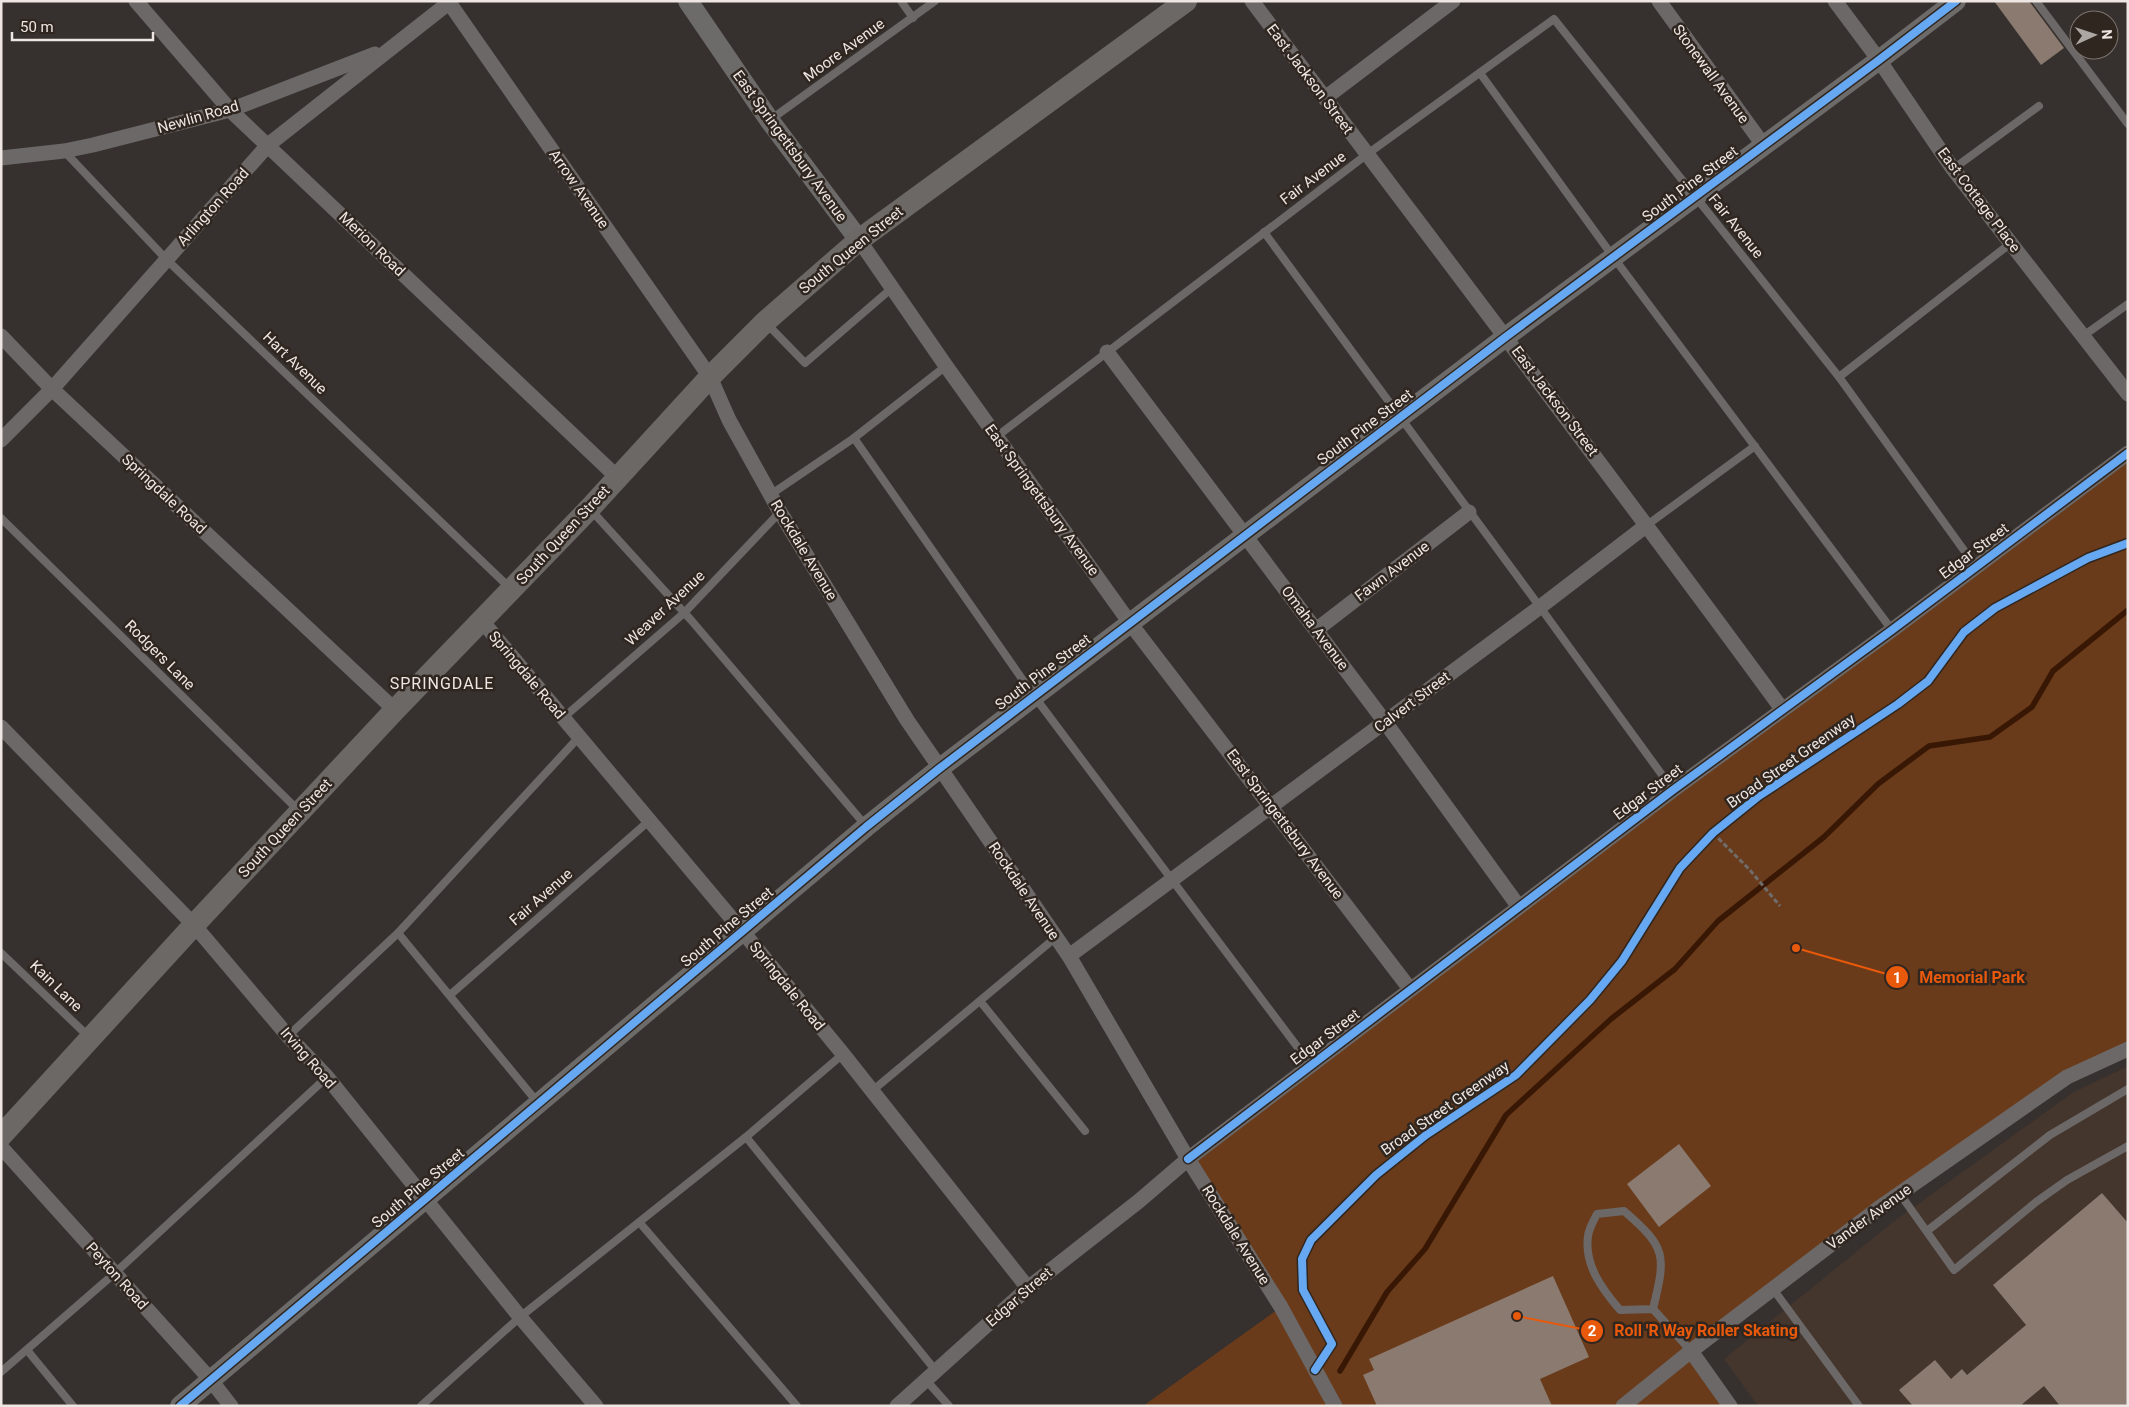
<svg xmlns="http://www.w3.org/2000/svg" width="2129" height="1407" viewBox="0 0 2129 1407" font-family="Roboto,sans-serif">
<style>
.built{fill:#44352d}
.green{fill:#6a3b1a}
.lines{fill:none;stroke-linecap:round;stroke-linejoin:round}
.stream{stroke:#381804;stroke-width:5.5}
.building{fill:#8a7a6f}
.path{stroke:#6f6c6a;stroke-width:3;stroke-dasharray:5 2.5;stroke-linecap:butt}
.lane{stroke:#6b6867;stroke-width:8}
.street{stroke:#6b6867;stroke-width:15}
.secondary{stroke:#6d6b69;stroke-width:20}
.primary{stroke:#6c6866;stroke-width:22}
.cycleway-casing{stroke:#302620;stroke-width:11}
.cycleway{stroke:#66a8f1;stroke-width:8}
.labels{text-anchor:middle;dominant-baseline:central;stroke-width:5;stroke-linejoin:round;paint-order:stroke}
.street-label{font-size:15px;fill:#ede6e2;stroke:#302620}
.neighbourhood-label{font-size:16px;letter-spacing:1px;fill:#ede6e2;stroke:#302620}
.leader{fill:none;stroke:#e8590c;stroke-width:2}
.callout-dot{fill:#e8590c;stroke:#302620;stroke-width:2}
.mark-label{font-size:15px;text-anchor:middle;font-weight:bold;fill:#fff}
.callout-label{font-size:16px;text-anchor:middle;font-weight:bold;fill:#e8590c;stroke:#302620;stroke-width:5;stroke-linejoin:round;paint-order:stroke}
</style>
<rect width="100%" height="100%" fill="#36312e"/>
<path class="built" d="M 2128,1066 L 2128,1406 L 1758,1406 L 1724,1359 L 1893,1222 L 2072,1093 Z"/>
<path class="green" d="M 2128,453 L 2128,1049 L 2067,1077 L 1691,1351 L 1730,1406 L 1143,1406 L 1281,1307 L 1188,1159 Z"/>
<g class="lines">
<path class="stream" d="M 1340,1371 L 1387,1292 L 1425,1249 L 1506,1115 L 1611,1019 L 1675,969 L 1718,921 L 1824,837 L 1878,784 L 1929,746 L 1990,737 L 2032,707 L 2053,671 L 2128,610"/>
</g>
<g class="building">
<path d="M 1994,1 L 2029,1 L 2064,48 L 2041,65 Z"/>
<path d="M 1679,1144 L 1711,1186 L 1659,1227 L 1627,1184 Z"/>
<path d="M 2102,1193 L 2128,1223 L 2128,1406 L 2060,1406 L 2044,1386 L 2020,1406 L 1913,1406 L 1899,1390 L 1935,1360 L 1951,1379 L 1962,1369 L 1967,1375 L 2026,1325 L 1993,1285 Z"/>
<path d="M 1553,1276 L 1589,1357 L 1540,1379 L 1552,1406 L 1377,1406 L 1363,1375 L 1374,1370 L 1369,1359 Z"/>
</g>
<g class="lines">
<path class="path" d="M 1713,833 L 1749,869 L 1780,906"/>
<g class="lane">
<path d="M 901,1 L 913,18"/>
<path d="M 2036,1 L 2128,124"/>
<path d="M 1480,73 L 1614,258 L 1892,630"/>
<path d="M 770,120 L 935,1"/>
<path d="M 64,151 L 167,260 L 509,587"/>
<path d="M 1953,169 L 2039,106"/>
<path d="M 1264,232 L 1540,607 L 1673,790"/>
<path d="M 767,324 L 805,363 L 892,288"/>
<path d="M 2083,336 L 2128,304"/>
<path d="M 1839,377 L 2011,243"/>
<path d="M 996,437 L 1366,155 L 1554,19 L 1839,377 L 1976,567"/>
<path d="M 854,438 L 1034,696 L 1311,1065"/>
<path d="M 770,495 L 854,438 L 946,366"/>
<path d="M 591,510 L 691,620 L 866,826"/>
<path d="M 1,518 L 299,811"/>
<path d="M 1647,525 L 1755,446"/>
<path d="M 563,718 L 684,613 L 780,512"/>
<path d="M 398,933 L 538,1103"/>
<path d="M 1,953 L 88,1036"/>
<path d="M 450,995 L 650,820"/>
<path d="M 980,1001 L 1085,1131"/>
<path d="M 288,1036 L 398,933 L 579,737"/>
<path d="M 872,1091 L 1055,938"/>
<path d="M 746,1137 L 936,1371"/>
<path d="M 1900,1194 L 1954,1270 L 2036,1202 L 2067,1180 L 2128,1146"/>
<path d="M 640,1223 L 797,1406"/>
<path d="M 1927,1231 L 2050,1135 L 2128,1089"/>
<path d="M 1773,1289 L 1859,1406"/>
<path d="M 1653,1309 C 1666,1255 1667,1248 1624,1211 L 1597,1214 C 1594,1220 1589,1228 1588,1236 C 1584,1265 1602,1289 1620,1310 L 1653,1309 L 1691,1351"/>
<path d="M 27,1350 L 73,1406"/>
<path d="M 1,1372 L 115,1273 L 327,1077"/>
<path d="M 926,1380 L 949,1406"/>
<path d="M 421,1406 L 520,1317 L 746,1137 L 843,1054"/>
</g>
<g class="street">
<path d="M 136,1 L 230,110 L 617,477"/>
<path d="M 448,1 L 710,377 L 729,420 L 780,512 L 907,720 L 1069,956 L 1188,1159 L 1281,1307 L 1335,1406"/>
<path d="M 1252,1 C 1429,237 1608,471 1782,709"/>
<path d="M 1659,1 L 1764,146"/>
<path d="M 1835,1 L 1879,60 L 1953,169 L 2128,394"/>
<path d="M 1325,98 L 1453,1"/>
<path d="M 1,158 L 64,151 L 93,145 L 230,110 L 375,54"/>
<path d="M 859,240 L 946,366 L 1130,623 L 1410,989"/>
<path d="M 1,336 L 52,389 L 395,710"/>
<path d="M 1107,352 L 1385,722 L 1519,907"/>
<path d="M 1,440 L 52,389 L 268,145 L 451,1"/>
<path d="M 482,621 L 743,932 L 843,1054 L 1028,1288"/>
<path d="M 1316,630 L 1469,512"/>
<path d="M 1,727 L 194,925 L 288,1036 L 327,1077 L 520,1317 L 596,1406"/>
<path d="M 1069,956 L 1540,607 L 1647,525"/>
<path d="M 1,1147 L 210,1379 L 231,1406"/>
<path d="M 1691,1351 L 1730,1406"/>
<path d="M 897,1406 L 1028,1288 L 1139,1201 L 1188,1159 L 1673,790 L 1892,630 L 2128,453"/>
<path d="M 1623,1406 L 1691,1351 L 1879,1208 L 2067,1077 L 2128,1049"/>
</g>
<g class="secondary">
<path d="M 688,1 L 770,121 L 859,240"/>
<path d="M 180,1406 L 866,827 L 940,768 L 1507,336 L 1879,60 L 1956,1"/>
</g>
<path class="primary" d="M 1,1136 L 194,925 L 395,710 L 590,508 L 710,377 L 765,322 L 859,240 L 1186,1"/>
<g class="cycleway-casing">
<g id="cycleway">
<path d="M 1188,1159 L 1673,790 L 1892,630 L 2128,453"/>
<path d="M 1315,1370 L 1332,1344 L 1303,1290 L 1302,1259 L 1311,1240 L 1376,1175 L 1426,1135 L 1516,1075 L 1590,1000 L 1622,961 L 1680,868 L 1713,833 L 1759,796 L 1898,704 L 1928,681 L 1964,632 L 1995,608 L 2088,558 L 2128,543"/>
<path d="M 180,1406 L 866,827 L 940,768 L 1507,336 L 1879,60 L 1956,1"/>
</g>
</g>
<use href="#cycleway" class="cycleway"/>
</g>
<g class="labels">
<g class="street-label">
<text transform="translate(844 50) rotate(-36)">Moore Avenue</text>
<text transform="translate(1711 74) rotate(54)">Stonewall Avenue</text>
<text transform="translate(1310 79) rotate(53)">East Jackson Street</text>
<text transform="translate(198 117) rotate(-16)">Newlin Road</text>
<text transform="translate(790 146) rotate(54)">East Springettsbury Avenue</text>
<text transform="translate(1313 178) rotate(-37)">Fair Avenue</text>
<text transform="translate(1690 184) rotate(-37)">South Pine Street</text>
<text transform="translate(579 189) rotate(55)">Arrow Avenue</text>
<text transform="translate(1979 200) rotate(53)">East Cottage Place</text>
<text transform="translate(213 207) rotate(-48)">Arlington Road</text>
<text transform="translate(1736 226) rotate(51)">Fair Avenue</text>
<text transform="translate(372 244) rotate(44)">Merion Road</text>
<text transform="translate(851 250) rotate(-39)">South Queen Street</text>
<text transform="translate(295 363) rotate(44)">Hart Avenue</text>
<text transform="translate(1555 401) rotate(53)">East Jackson Street</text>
<text transform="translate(1365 427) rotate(-37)">South Pine Street</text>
<text transform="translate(164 494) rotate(43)">Springdale Road</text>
<text transform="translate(1042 500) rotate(54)">East Springettsbury Avenue</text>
<text transform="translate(563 535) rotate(-47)">South Queen Street</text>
<text transform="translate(804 550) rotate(59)">Rockdale Avenue</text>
<text transform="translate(1974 551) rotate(-37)">Edgar Street</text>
<text transform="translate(1392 571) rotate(-37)">Fawn Avenue</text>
<text transform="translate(665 608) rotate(-43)">Weaver Avenue</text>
<text transform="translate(1315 628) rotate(53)">Omaha Avenue</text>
<text transform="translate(160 655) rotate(45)">Rodgers Lane</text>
<text transform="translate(1043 672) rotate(-37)">South Pine Street</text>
<text transform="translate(527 675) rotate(50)">Springdale Road</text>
<text transform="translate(1412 702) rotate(-37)">Calvert Street</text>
<text transform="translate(1791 761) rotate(-35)">Broad Street Greenway</text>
<text transform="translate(1648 792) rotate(-37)">Edgar Street</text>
<text transform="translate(1285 824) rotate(53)">East Springettsbury Avenue</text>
<text transform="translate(285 828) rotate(-47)">South Queen Street</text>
<text transform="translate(1024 891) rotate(56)">Rockdale Avenue</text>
<text transform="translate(541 897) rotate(-41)">Fair Avenue</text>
<text transform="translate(727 927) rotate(-40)">South Pine Street</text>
<text transform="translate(56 986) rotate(44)">Kain Lane</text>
<text transform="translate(787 986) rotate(51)">Springdale Road</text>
<text transform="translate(1325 1037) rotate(-37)">Edgar Street</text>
<text transform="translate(308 1058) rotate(49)">Irving Road</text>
<text transform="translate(1445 1108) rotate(-35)">Broad Street Greenway</text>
<text transform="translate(418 1188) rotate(-40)">South Pine Street</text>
<text transform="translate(1869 1217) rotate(-36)">Vander Avenue</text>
<text transform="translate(1236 1235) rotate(58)">Rockdale Avenue</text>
<text transform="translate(117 1276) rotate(48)">Peyton Road</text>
<text transform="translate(1019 1297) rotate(-41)">Edgar Street</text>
</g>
<g class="neighbourhood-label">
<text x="442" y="683">SPRINGDALE</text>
</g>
</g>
<path class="leader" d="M1796 948L1897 977M1517 1316L1592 1331"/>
<g class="callout-dot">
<circle cx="1796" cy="948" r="5"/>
<circle cx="1517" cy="1316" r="5"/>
<circle cx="1897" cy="977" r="12"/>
<circle cx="1592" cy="1331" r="12"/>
</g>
<g class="mark-label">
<text x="1897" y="983">1</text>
<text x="1592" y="1336">2</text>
</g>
<g class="callout-label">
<text x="1972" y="983">Memorial Park</text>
<text x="1706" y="1336">Roll 'R Way Roller Skating</text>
</g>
<rect width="2129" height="1407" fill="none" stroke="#ede6e2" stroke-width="5"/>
<g transform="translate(2094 35) rotate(87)"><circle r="24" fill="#302620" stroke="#7c736e"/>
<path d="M0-4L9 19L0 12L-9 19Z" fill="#ada7a3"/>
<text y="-8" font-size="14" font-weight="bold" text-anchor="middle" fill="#ede6e2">N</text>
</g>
<path d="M12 32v8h141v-8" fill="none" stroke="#ede6e2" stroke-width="2.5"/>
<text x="20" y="32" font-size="15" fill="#ede6e2" stroke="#302620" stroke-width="4" paint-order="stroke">50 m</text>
</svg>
